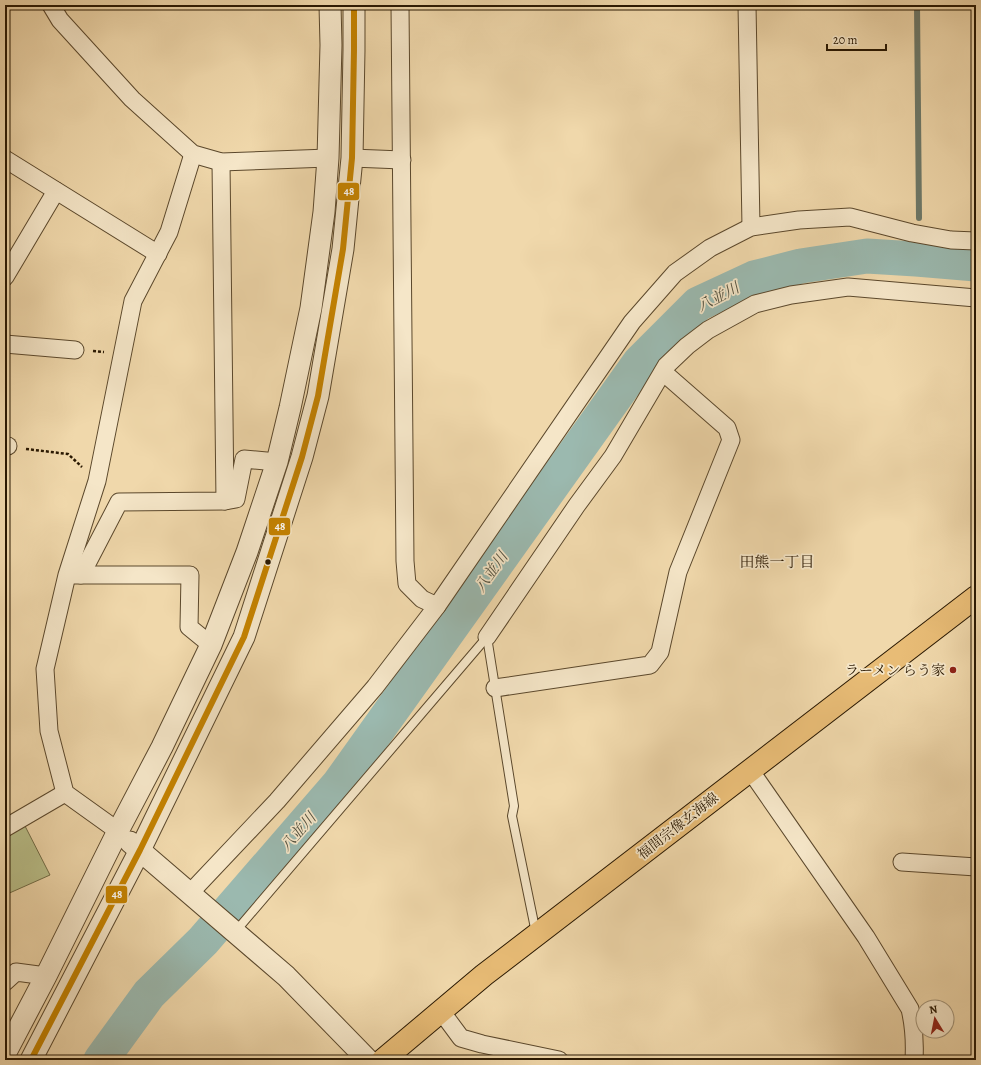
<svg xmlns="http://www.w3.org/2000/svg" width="981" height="1065" viewBox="0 0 981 1065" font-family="Alegreya,'Noto Serif JP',serif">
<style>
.green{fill:#b9bf89;stroke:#716c46}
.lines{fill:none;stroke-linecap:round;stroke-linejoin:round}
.stream{stroke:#6d796a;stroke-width:6}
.river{stroke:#9bb9af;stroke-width:35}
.service-casing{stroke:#5b482c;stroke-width:10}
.minor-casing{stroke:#5b482c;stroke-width:19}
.tertiary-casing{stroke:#5b482c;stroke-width:23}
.primary-casing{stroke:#291802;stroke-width:24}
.path{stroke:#291802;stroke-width:2.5;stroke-dasharray:3 2;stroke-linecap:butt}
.service{stroke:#f5e6c8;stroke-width:8}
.minor{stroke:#f5e6c8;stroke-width:17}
.tertiary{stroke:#f5e6c8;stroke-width:21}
.primary{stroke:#e8bc76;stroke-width:22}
.bus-1-casing{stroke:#f5e6c8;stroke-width:9}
.bus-1{stroke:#c48200;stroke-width:6}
.bus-dot{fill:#291802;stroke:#f5e6c8;stroke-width:1.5}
.poi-dot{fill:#8f2418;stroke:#f5e6c8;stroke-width:1.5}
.labels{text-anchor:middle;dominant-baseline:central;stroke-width:3.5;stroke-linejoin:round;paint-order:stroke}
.poi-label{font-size:14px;fill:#291802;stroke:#f5e6c8;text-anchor:end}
.street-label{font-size:14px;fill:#291802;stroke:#f5e6c8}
.water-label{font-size:15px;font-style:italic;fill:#51503f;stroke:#f5e6c8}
.neighbourhood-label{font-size:15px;fill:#291802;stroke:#f5e6c8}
.line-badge{stroke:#f5e6c8;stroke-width:1.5}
.badge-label{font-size:11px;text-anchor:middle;font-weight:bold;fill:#fff}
</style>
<rect width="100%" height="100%" fill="#f0d8ab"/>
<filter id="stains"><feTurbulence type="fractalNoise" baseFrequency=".005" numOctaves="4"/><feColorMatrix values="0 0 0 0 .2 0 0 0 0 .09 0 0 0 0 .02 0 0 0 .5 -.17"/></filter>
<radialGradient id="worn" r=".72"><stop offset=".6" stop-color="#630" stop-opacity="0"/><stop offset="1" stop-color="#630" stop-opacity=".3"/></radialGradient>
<path class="green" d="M 25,826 L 50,875 L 5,895 L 5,837 Z"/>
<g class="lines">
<path class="stream" d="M 917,5 L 919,218"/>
<path class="river" d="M 101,1060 L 149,994 L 203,941 L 339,784 L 640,362 L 698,304 L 754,278 L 801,266 L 867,256 L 916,259 L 976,264"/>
<g class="service-casing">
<g id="service">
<path d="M 487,637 L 514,806 L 512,816 L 536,933"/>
<path d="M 235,932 L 487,637"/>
</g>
</g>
<g class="minor-casing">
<g id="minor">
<path d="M 51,5 L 60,20 L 132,99 L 193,154 L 221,162 L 328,158"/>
<path d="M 400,5 L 405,561 L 407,584 L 422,599 L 437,606"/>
<path d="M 747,5 L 751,227"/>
<path d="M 352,158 L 402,160"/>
<path d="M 5,159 L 158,254"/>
<path d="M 5,277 L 56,191"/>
<path d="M 5,344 L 75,350"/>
<path d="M 5,446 L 8,446"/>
<path d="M 225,501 L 236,499 L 244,459 L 277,462"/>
<path d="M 71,575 L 190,575 L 189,627 L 211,645"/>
<path d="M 81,575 L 119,502 L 225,501 L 221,162"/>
<path d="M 487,637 L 577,505 L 613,456 L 666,366 L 687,346 L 708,330 L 755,304 L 791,295 L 848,287 L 976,298"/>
<path d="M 495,688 L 650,665 L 660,652 L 678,572 L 731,440 L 727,428 L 663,372"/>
<path d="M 750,770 L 866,937 L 910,1009 C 914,1026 915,1042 914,1060"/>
<path d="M 5,828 L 65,793"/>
<path d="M 118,831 L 65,793 L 49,731 L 45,669 L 67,575 L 97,481 L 133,301 L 169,232 L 193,154"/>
<path d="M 902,862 L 976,867"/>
<path d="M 190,893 L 277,801 L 375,687 L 437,606 L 632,322 L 675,273 L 710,248 L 751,227 L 799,220 L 850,217 L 912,233 L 951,240 L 976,241"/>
<path d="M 5,982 L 16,972 L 46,976"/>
<path d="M 441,1011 L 461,1038 L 482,1044 L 559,1060"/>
</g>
</g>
<g class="tertiary-casing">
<g id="tertiary">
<path d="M 130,842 L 286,976 L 368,1060"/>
<path d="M 5,1054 L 46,976 L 118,831 L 162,747 L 211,645 L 247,552 L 277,462 L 290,408 L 311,308 L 324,212 L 328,158 L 331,45 L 330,5"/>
<path d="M 31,1060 L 140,850 L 244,637 L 302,457 L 318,396 L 343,249 L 352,158 L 354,50 L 354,5"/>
</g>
</g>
<g class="primary-casing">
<path id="primary" d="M 383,1060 L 484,975 L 976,597"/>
</g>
<g class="path">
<path d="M 93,351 L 104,352"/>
<path d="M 26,449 L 68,454 L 82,467"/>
</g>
<use href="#service" class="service"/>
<use href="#minor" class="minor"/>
<use href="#tertiary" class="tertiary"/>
<use href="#primary" class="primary"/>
<g class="bus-1-casing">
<path id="bus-1" d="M 31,1060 L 140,850 L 244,637 L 302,457 L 318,396 L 343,249 L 352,158 L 354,50 L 354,5"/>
</g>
<use href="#bus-1" class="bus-1"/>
</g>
<circle class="bus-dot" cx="268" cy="562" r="3.5"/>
<circle class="poi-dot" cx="953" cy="670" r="4"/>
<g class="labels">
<g class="poi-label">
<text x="945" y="670">ラーメン らう家</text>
</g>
<g class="street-label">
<text transform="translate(678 826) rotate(-38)">福間宗像玄海線</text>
</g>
<g class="water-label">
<text transform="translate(718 297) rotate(-28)">八並川</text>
<text transform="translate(491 572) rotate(-55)">八並川</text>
<text transform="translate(298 832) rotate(-49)">八並川</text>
</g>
<g class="neighbourhood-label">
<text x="777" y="562">田熊一丁目</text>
</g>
</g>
<g class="line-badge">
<rect x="337" y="182" width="23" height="19" rx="4" fill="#c48200"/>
<rect x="268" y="517" width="23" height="19" rx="4" fill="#c48200"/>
<rect x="105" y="885" width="23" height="19" rx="4" fill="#c48200"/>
</g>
<g class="badge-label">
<text x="349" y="195">48</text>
<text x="280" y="530">48</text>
<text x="117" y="898">48</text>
</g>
<rect width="981" height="1065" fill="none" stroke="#f0d8ab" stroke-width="20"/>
<rect x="6" y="6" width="969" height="1053" fill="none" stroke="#291802" stroke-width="2"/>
<rect x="10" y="10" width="961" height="1045" fill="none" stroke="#291802"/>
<g transform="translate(935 1019) rotate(350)"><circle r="19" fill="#f5e6c8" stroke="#a39479"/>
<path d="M0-3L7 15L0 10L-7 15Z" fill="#8f2418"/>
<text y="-6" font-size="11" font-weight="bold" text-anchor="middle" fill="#291802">N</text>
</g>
<path d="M827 44v6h59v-6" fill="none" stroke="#291802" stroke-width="2"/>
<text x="833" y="44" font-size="12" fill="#291802" stroke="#f5e6c8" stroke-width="3" paint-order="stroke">20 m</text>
<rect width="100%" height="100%" filter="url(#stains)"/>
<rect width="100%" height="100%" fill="url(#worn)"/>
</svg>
